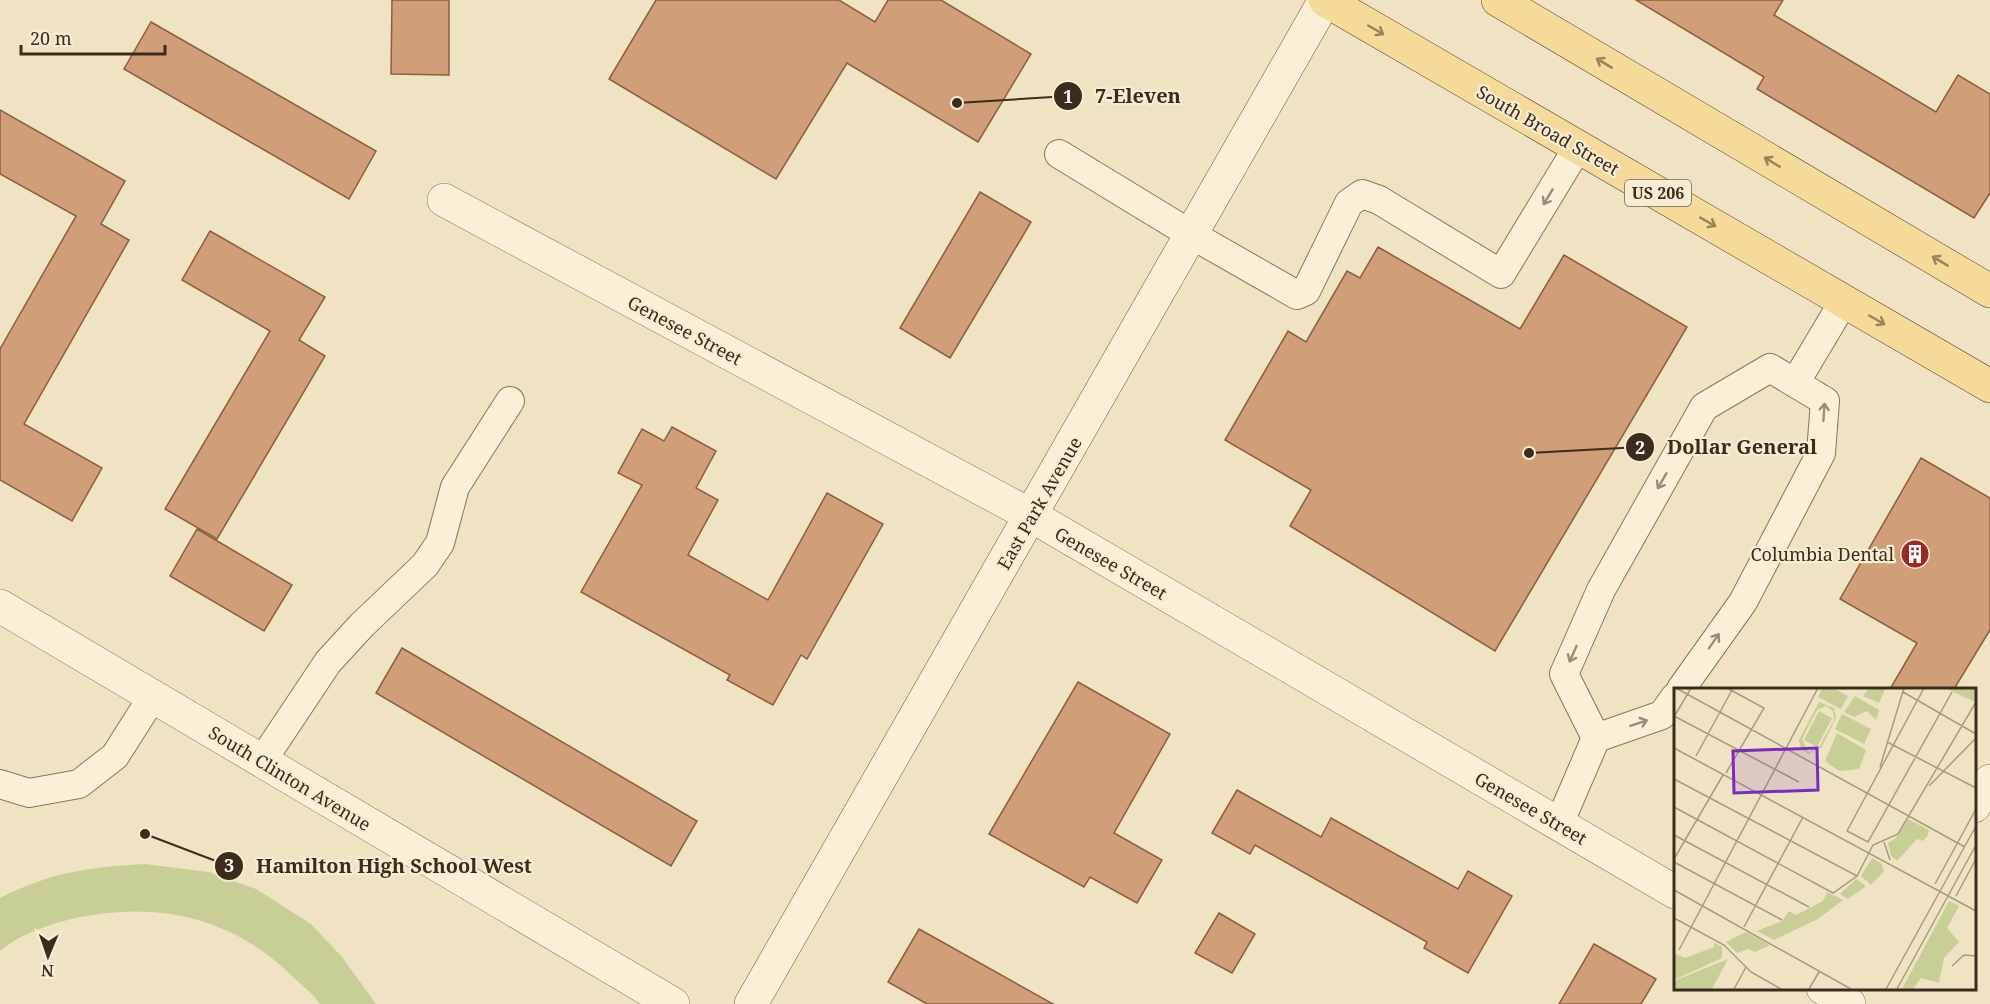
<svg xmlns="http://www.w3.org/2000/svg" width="1990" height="1004" viewBox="0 0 1990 1004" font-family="'Noto Serif',serif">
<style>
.green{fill:#c7cf97}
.building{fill:#d09e78;stroke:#8c5e3e;stroke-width:1.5}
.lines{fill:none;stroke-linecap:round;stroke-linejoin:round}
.lane-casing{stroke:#8b7559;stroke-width:30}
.street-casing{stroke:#8b7559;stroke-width:34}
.secondary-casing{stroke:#6d563c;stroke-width:34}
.primary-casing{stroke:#59422d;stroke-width:34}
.lane{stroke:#faf0d7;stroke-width:28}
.street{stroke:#faf0d7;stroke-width:33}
.secondary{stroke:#faf0d7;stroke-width:33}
.primary{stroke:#f5da9a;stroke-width:33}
.oneway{stroke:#98835c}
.oneway2{stroke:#9a8e7a}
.labels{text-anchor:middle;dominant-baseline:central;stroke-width:4.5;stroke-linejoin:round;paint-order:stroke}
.shield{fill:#f7edd3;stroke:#736654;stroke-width:1.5}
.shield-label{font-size:16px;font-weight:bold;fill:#3b2c1e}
.street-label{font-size:18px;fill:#3b2c1e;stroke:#f7edd3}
.poi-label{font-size:18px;fill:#3b2c1e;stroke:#f7edd3;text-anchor:end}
.inset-road{fill:none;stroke:#a89a81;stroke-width:1.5}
.view{fill:#7b2cbf;fill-opacity:0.15;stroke:#7b2cbf;stroke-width:3}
.inset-edge{fill:none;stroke:#3b2c1e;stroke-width:3}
.leader{fill:none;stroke:#3b2c1e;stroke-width:2}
.callout-dot{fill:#3b2c1e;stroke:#f7edd3;stroke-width:2}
.mark-label{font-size:18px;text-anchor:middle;font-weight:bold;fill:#fff}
.callout-label{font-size:20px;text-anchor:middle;font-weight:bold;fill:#3b2c1e;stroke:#f7edd3;stroke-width:4.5;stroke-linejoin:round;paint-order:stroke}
</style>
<rect width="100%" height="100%" fill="#f0e3c3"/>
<path class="green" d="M 145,864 L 209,872 L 256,889 L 311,924 L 342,957 L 376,1004 L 320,1004 C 313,993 300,984 291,975 C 230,916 156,901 75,918 C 51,924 19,934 0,951 L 0,898 C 51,872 89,867 145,864 Z"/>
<g class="building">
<path d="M 392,0 L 449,0 L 449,75 L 391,74 Z"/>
<path d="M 656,0 L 839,0 L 875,22 L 888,0 L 941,0 L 1031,54 L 978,142 L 847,63 L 776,179 L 609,79 Z"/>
<path d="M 1636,0 L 1783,0 L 1774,15 L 1936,112 L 1958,75 L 1990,94 L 1990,193 L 1974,218 L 1757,89 L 1764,77 Z"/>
<path d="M 151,22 L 376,151 L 349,199 L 124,69 Z"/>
<path d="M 0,110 L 125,181 L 101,224 L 129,240 L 24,424 L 102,468 L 72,521 L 0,480 L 0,349 L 76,216 L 0,174 Z"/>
<path d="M 980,192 L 1031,222 L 950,358 L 900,328 Z"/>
<path d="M 210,231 L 325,297 L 299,340 L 325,356 L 217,539 L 165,509 L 270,331 L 182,280 Z"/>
<path d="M 1378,247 L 1520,329 L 1564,255 L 1687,327 L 1495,651 L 1290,526 L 1311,490 L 1225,440 L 1288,331 L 1306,342 L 1347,271 L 1360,278 Z"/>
<path d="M 672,427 L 716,451 L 696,488 L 718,500 L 688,555 L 768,600 L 827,493 L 883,524 L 807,659 L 801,655 L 773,705 L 727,680 L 730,675 L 581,592 L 642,485 L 618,473 L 642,429 L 664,441 Z"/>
<path d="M 1921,458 L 1990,498 L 1990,630 L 1954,689 L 1890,689 L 1917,643 L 1840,599 Z"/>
<path d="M 197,529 L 292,585 L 264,631 L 170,576 Z"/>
<path d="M 402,648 L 697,821 L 671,866 L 376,693 Z"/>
<path d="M 1078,682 L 1170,734 L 1114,833 L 1162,860 L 1137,903 L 1090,877 L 1084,887 L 989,834 Z"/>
<path d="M 1237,790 L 1321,837 L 1331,818 L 1458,889 L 1468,871 L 1512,896 L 1468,973 L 1424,948 L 1427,942 L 1255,845 L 1250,854 L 1212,833 Z"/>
<path d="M 1219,913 L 1255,934 L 1232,973 L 1195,953 Z"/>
<path d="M 919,929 L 1053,1004 L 927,1004 L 888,982 Z"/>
<path d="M 1594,944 L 1656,979 L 1641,1004 L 1559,1004 Z"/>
</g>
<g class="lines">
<g class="lane-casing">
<g id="lane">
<path d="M 1059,154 L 1192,235 L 1297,295 L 1306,291 L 1349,203 L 1362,194 L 1379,200 L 1501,274 L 1578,147"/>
<path d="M 1795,383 L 1844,301"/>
<path d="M 1596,738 L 1564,674 L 1601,590 L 1704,407 L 1770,368 L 1825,401 L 1821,453 L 1743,602 L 1681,689"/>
<path d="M 262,761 L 328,662 L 362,625 L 425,565 L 440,543 L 455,487 L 510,401"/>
<path d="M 0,784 L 29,793 L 79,784 L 115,756 L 153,696"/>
<path d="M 1559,824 L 1596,738 L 1662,715 L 1675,697"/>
</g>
</g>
<g class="street-casing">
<g id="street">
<path d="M 444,200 L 1032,516 L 1675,892"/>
<path d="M 0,606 L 673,1004"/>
<path d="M 1974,806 L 1990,781"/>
<path d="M 1823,988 L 1849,1004"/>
</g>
</g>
<g class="secondary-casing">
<path id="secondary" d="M 751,1004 L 1325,0"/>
</g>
<g class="primary-casing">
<g id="primary">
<path d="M 1325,0 L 1990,386"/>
<path d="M 1498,0 L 1990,291"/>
</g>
</g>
<use href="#lane" class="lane"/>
<use href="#street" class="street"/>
<use href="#secondary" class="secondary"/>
<use href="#primary" class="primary"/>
</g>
<defs><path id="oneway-shaft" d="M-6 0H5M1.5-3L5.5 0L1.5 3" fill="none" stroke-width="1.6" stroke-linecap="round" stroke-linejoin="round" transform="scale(1.5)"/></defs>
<g class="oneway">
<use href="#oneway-shaft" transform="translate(1376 30) rotate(30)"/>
<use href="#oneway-shaft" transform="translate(1604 63) rotate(-149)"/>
<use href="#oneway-shaft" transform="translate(1772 162) rotate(-149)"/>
<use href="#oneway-shaft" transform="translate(1708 222) rotate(30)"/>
<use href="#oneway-shaft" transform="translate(1940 261) rotate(-149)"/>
<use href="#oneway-shaft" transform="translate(1877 320) rotate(30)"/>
</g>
<g class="oneway2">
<use href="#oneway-shaft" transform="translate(1548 197) rotate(121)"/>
<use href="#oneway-shaft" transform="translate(1824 412) rotate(-86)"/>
<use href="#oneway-shaft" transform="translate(1662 481) rotate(120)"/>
<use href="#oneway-shaft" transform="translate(1714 641) rotate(-55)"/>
<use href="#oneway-shaft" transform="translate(1573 654) rotate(114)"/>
<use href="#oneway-shaft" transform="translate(1639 723) rotate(-19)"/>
</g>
<defs>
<g id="building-disc" transform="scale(1.5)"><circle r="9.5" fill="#9d2726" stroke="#f7edd3"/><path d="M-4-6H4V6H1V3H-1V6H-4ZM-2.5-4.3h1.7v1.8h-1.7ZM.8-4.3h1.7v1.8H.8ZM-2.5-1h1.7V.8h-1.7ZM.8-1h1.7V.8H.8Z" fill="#fff"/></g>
</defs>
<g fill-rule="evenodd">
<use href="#building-disc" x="1915" y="554"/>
</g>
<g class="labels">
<rect class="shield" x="1625" y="180" width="66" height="26" rx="4.5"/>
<g class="shield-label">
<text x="1658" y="193">US 206</text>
</g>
<g class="street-label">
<text transform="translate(1548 130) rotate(30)">South Broad Street</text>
<text transform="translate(685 330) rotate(28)">Genesee Street</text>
<text transform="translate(1039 503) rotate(-60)">East Park Avenue</text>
<text transform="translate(1111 563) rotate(30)">Genesee Street</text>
<text transform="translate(290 778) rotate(31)">South Clinton Avenue</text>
<text transform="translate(1531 808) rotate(30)">Genesee Street</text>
</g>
<g class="poi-label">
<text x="1894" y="554">Columbia Dental</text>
</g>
</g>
<g transform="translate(1674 688)">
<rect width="302" height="302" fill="#f0e3c3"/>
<path d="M 148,0 L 159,0 L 174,8 L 167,21 L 144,9 ZM 195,0 L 211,1 L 205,15 L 189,8 ZM 271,0 L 301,0 L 301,14 ZM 181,8 L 205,22 L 202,32 L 193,23 L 180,29 L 170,24 ZM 145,14 L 160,20 L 162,30 L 147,60 L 134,66 L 127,61 L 125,52 ZM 152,18 L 159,23 L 160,32 L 144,61 L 134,64 L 128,51 L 143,22 ZM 145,23 L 158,30 L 143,59 L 130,52 ZM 168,26 L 197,41 L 190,56 L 161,41 ZM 163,45 L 192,62 L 185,81 L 165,83 L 151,73 ZM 234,131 L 255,142 L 254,147 L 249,153 L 243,151 L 223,173 L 217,168 L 214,155 L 222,150 ZM 198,170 L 207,175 L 210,183 L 197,197 L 187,188 ZM 182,191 L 192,198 L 174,211 L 166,206 ZM 153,204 L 169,212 L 144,231 L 100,252 L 83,243 L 108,233 L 115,223 L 122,227 L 149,213 ZM 275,213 L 285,218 L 273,240 L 285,254 L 270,270 L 265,295 L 247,290 L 239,301 L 228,301 ZM 72,244 L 96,257 L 81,264 L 74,261 L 63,265 L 52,254 ZM 40,255 L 48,259 L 48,270 L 0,292 L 0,265 L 11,270 L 40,259 ZM 54,271 L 38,301 L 0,301 L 0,293 Z" fill="#c7cf97" fill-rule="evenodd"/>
<path class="inset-road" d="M 2,0 L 291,159M 229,4 L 302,46M 0,28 L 125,94M 0,29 L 17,0M 213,54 L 302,100M 0,60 L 302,223M 22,68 L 58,2M 206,79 L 230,0M 52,85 L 90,20 L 53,0M 0,91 L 183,188M 255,98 L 302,50M 0,119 L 159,205 L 183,188 L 199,157 L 224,146 L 302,14M 173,143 L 194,154 L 278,4M 173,143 L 250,0M 0,147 L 135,219M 210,154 L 216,172M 0,171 L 49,87M 0,174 L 108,232M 261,196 L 302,121M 0,202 L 177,301M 282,208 L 302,171M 0,230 L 50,257 L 77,284 L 107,301M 70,239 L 129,129M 5,262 L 144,0M 278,278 L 290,267 L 302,268M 60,301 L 72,279M 135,301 L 145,284M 212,301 L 302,138M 223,301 L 302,157"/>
<path class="view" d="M 143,60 L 144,102 L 60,105 L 59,63 Z"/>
<rect width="302" height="302" class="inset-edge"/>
</g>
<path class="leader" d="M957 103L1068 96M1529 453L1640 447M145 834L229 866"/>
<g class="callout-dot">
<circle cx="957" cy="103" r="6"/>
<circle cx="1529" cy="453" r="6"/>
<circle cx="145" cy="834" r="6"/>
<circle cx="1068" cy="96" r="15"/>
<circle cx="1640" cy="447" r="15"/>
<circle cx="229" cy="866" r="15"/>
</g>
<g class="mark-label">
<text x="1068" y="103">1</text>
<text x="1640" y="454">2</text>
<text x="229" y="872">3</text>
</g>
<g class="callout-label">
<text x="1138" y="103">7-Eleven</text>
<text x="1742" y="454">Dollar General</text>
<text x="394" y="873">Hamilton High School West</text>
</g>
<g transform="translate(48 956) rotate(182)" stroke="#f7edd3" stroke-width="4.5" paint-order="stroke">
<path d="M0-4.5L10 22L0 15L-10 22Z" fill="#3b2c1e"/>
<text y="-9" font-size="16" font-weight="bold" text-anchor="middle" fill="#3b2c1e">N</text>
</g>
<path d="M21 45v9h144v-9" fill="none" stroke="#3b2c1e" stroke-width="3"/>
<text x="30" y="45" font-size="18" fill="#3b2c1e" stroke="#f7edd3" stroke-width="4.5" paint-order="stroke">20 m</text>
</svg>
